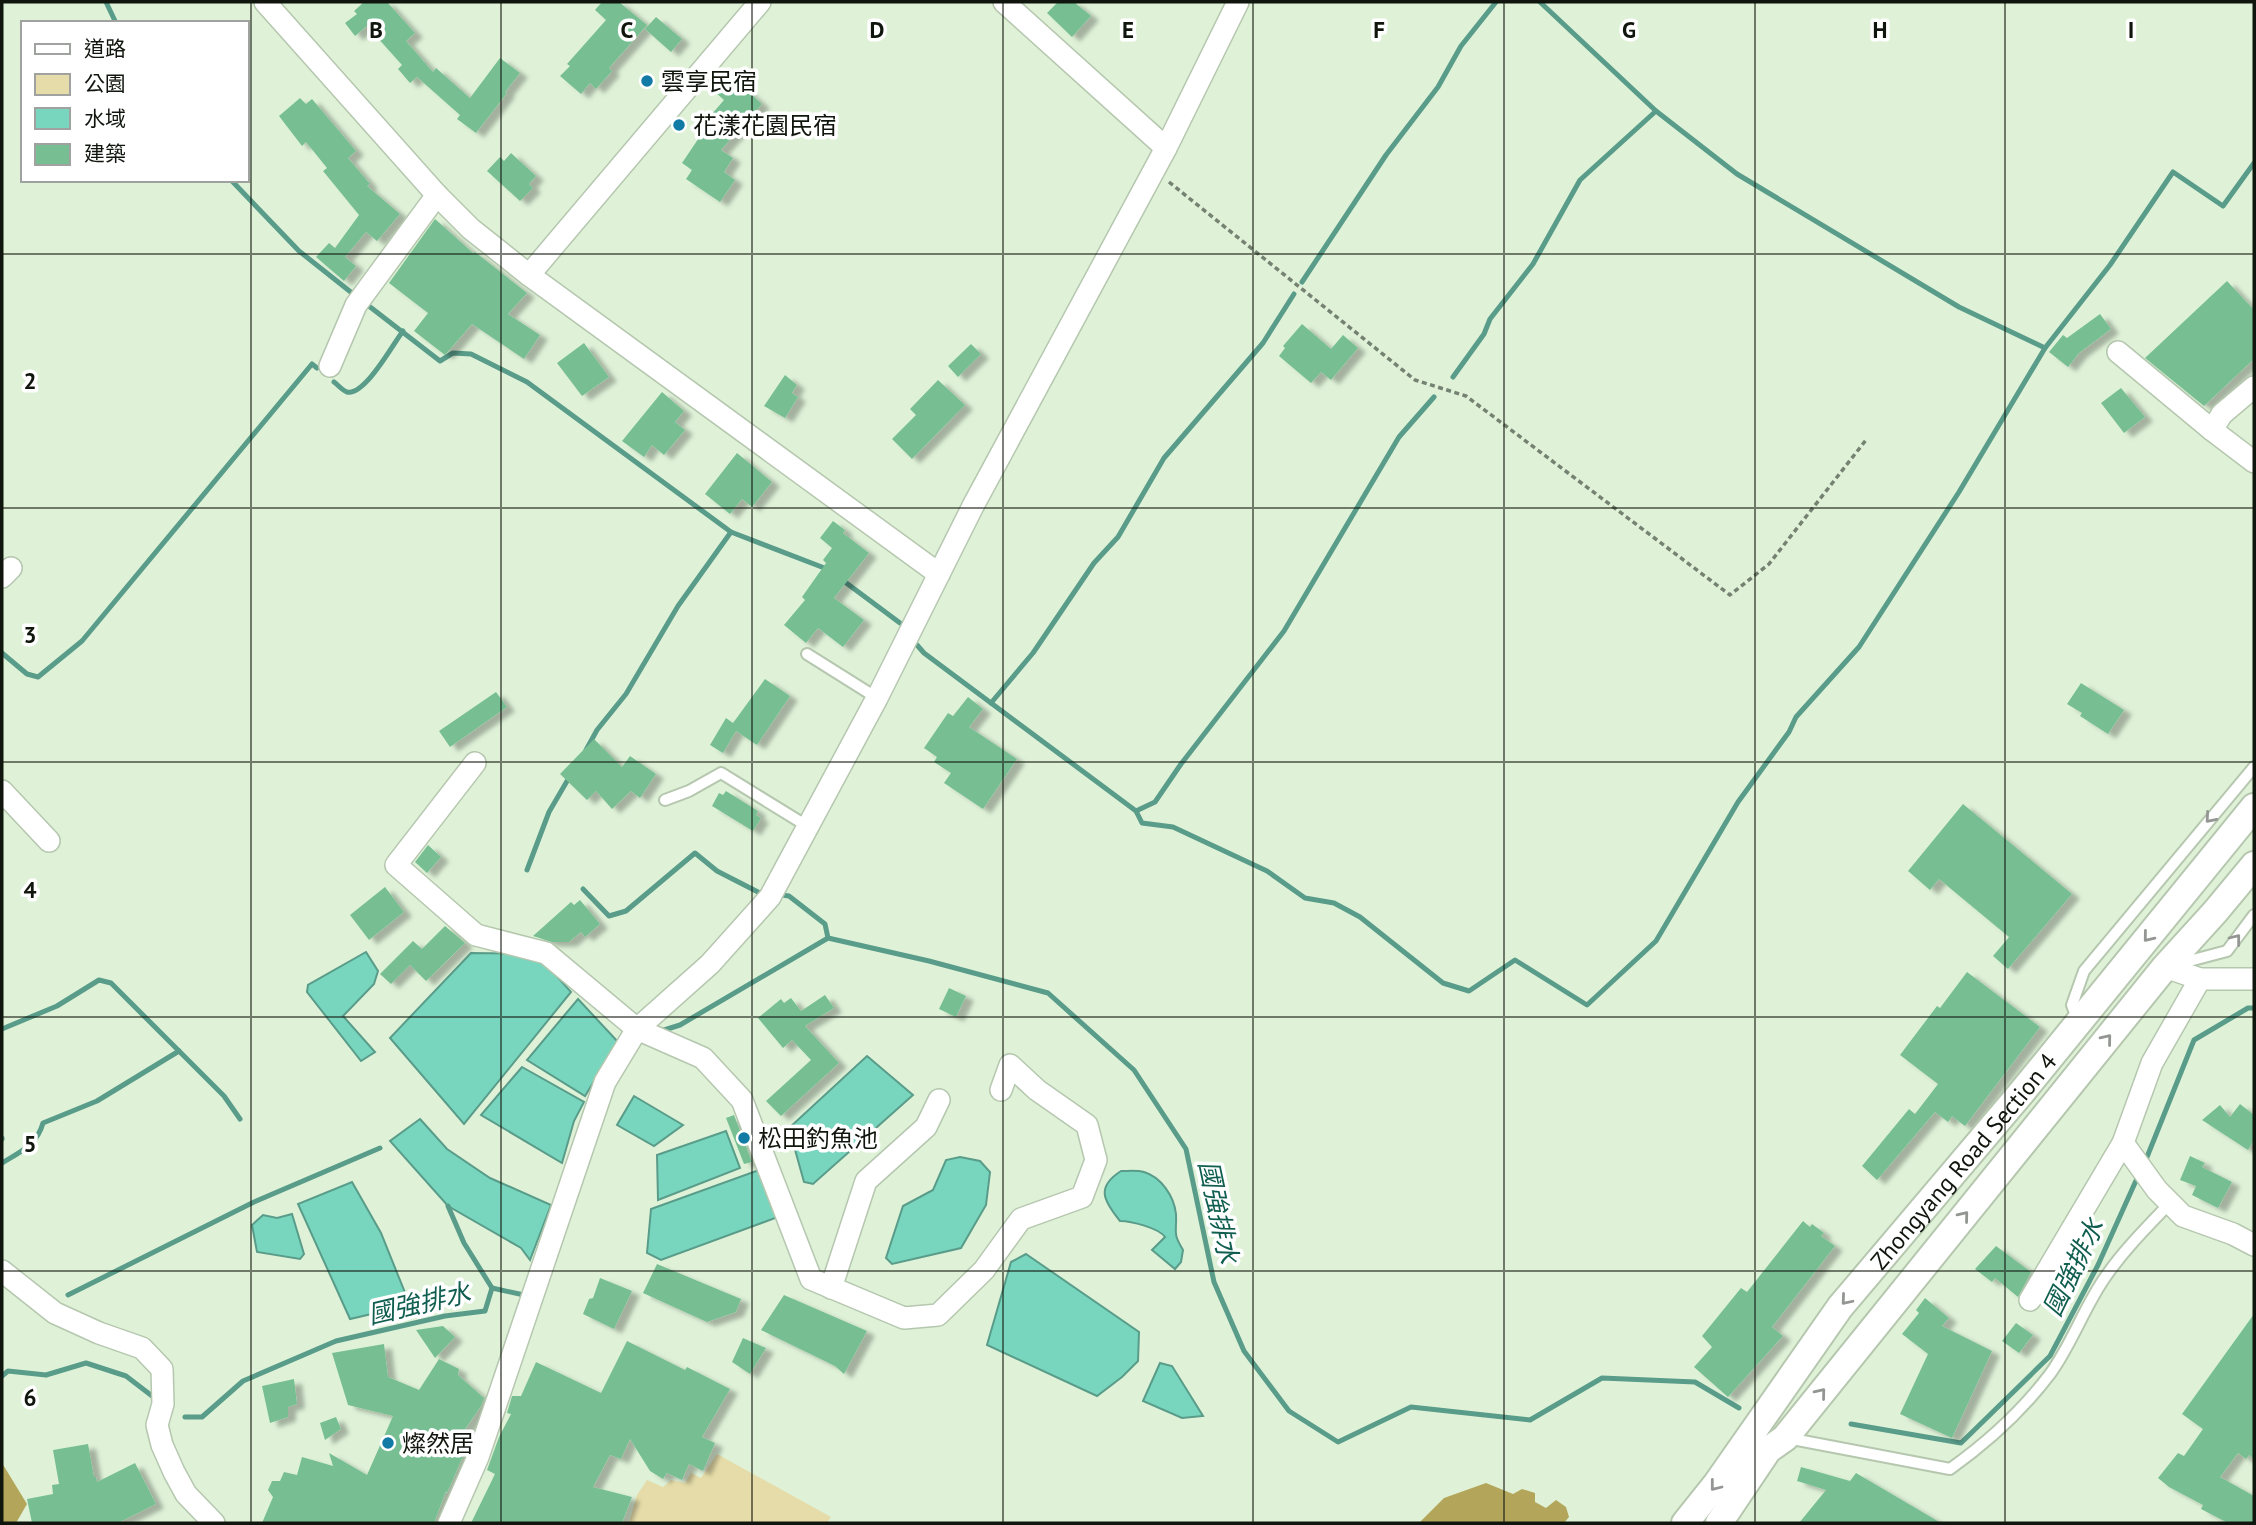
<svg xmlns="http://www.w3.org/2000/svg" width="2256" height="1525" viewBox="0 0 2256 1525" font-family="'PT Sans','Noto Sans TC',sans-serif">
<style>
.green{fill:#e5dca9}
.forest{fill:#b3a65b}
.water{fill:#78d6be;stroke:#599c89;stroke-width:2}
.lines{fill:none;stroke-linecap:round;stroke-linejoin:round}
.stream{stroke:#599c89;stroke-width:5}
.building{fill:#77bf93;filter:url(#shadow)}
.service-casing{stroke:#b5c7ae;stroke-width:14}
.minor-casing{stroke:#b5c7ae;stroke-width:24}
.tertiary-casing{stroke:#b5c7ae;stroke-width:30}
.path{stroke:#768271;stroke-width:3.5;stroke-dasharray:5 3.5;stroke-linecap:butt}
.service{stroke:#fff;stroke-width:10}
.minor{stroke:#fff;stroke-width:21}
.tertiary{stroke:#fff;stroke-width:26}
.oneway{stroke:#939692}
.grid{fill:none;stroke:#10160d;stroke-width:2;stroke-opacity:0.55}
.poi-dot{fill:#127ba5;stroke:#fff;stroke-width:2.5}
.labels{text-anchor:middle;dominant-baseline:central;stroke-width:7;stroke-linejoin:round;paint-order:stroke}
.poi-label{font-size:24px;fill:#10160d;stroke:#fff;text-anchor:start}
.street-label{font-size:24px;fill:#10160d;stroke:#fff}
.water-label{font-size:26px;font-style:italic;fill:#105e4f;stroke:#fff}
.grid-label{font-size:23px;text-anchor:middle;font-weight:bold;fill:#10160d;stroke:#fff;stroke-width:7;stroke-linejoin:round;paint-order:stroke}
</style>
<defs>
<filter id="shadow"><feDropShadow dx="8" dy="4.5" stdDeviation="2" flood-color="#0004"/></filter>
</defs>
<rect width="100%" height="100%" fill="#dff2d8"/>
<path class="green" d="M 717,1454 L 831,1517 L 827,1523 L 629,1523 L 637,1495 L 647,1480 L 663,1487 L 671,1480 L 685,1483 L 691,1473 L 701,1478 Z"/>
<g class="forest">
<path d="M 2,1463 L 27,1504 L 16,1523 L 2,1523 Z"/>
<path d="M 1486,1483 L 1513,1494 L 1522,1489 L 1535,1493 L 1535,1502 L 1546,1508 L 1556,1500 L 1566,1507 L 1569,1517 L 1564,1523 L 1419,1523 L 1444,1498 Z"/>
</g>
<g class="water">
<path d="M 366,952 L 378,971 L 374,984 L 343,1016 L 375,1052 L 361,1061 L 307,992 L 308,985 Z"/>
<path d="M 471,953 L 537,954 L 571,992 L 464,1124 L 390,1038 Z"/>
<path d="M 578,999 L 618,1042 L 585,1096 L 527,1060 Z"/>
<path d="M 867,1056 L 913,1095 L 813,1184 L 804,1182 L 789,1128 Z"/>
<path d="M 522,1067 L 584,1102 L 574,1121 L 562,1163 L 481,1115 Z"/>
<path d="M 634,1096 L 683,1125 L 654,1146 L 617,1125 Z"/>
<path d="M 420,1119 L 447,1149 L 490,1178 L 551,1205 L 530,1260 L 521,1248 L 448,1206 L 390,1141 Z"/>
<path d="M 726,1131 L 740,1168 L 658,1200 L 657,1155 Z"/>
<path d="M 960,1157 L 980,1161 L 990,1172 L 986,1205 L 961,1248 L 892,1264 L 886,1258 L 903,1206 L 933,1190 L 946,1160 Z"/>
<path d="M 759,1170 L 778,1217 L 661,1260 L 647,1253 L 651,1209 Z"/>
<path d="M 1121,1171 C 1128,1171 1137,1170 1144,1172 C 1161,1177 1174,1196 1176,1214 C 1177,1233 1172,1232 1183,1250 L 1181,1262 L 1175,1269 L 1152,1250 L 1165,1237 C 1159,1228 1131,1221 1120,1221 C 1103,1200 1096,1187 1121,1171 Z"/>
<path d="M 352,1182 L 381,1233 L 410,1305 L 350,1319 L 298,1204 Z"/>
<path d="M 292,1214 L 304,1254 L 300,1259 L 257,1252 L 252,1225 L 263,1215 L 277,1218 Z"/>
<path d="M 1026,1254 L 1139,1332 L 1138,1361 L 1122,1377 L 1097,1396 L 987,1345 L 1011,1262 Z"/>
<path d="M 1160,1363 L 1172,1366 L 1203,1416 L 1182,1418 L 1143,1401 Z"/>
</g>
<g class="lines">
<g class="stream">
<path d="M 106,2 L 116,23"/>
<path d="M 1540,2 L 1656,111"/>
<path d="M 231,180 L 299,251 L 357,297"/>
<path d="M 1302,282 L 1386,155 L 1438,87 L 1461,46 L 1496,2"/>
<path d="M 365,303 L 440,361 L 453,353 L 471,354 L 527,382 L 731,532"/>
<path d="M 1453,377 L 1484,334 L 1490,319 L 1533,264 L 1580,180 L 1656,111 L 1737,174 L 1959,307 L 2045,348"/>
<path d="M 334,382 C 338,385 343,391 347,392 C 365,396 393,344 403,331"/>
<path d="M 841,579 L 900,623"/>
<path d="M 917,645 L 924,653 L 1136,811 L 1142,823 L 1173,827 L 1267,871 L 1305,898 L 1334,903 L 1360,917 L 1443,983 L 1469,991 L 1515,960 L 1587,1005 L 1656,941 L 1738,802 L 1789,732 L 1796,717 L 1859,647 L 1959,492 L 2045,348 L 2110,265 L 2173,172 L 2223,206 L 2254,163"/>
<path d="M 2,653 L 27,674 L 38,677 L 82,641 L 312,364 L 317,368"/>
<path d="M 991,703 L 1033,653 L 1094,563 L 1118,537 L 1164,458 L 1263,343 L 1294,294"/>
<path d="M 586,750 L 597,730 L 626,694 L 678,606 L 731,532 L 827,569"/>
<path d="M 1136,811 L 1155,802 L 1181,764 L 1284,631 L 1399,437 L 1434,397"/>
<path d="M 527,870 L 549,812 L 570,776"/>
<path d="M 583,889 L 609,916 L 626,911 L 695,853 L 717,871 L 758,892"/>
<path d="M 782,895 L 789,896 L 825,924 L 828,938"/>
<path d="M 2,1029 L 57,1006 L 99,980 L 111,983 L 224,1096 L 240,1119"/>
<path d="M 661,1031 L 680,1025 L 828,938 L 929,961 L 1048,993 L 1134,1070 L 1186,1149 L 1214,1282 L 1244,1351 L 1289,1411 L 1338,1442 L 1411,1407 L 1530,1420 L 1602,1378 L 1695,1382 L 1739,1408"/>
<path d="M 2,1138 L 2,1139"/>
<path d="M 2145,1162 L 2194,1040 L 2248,1008 L 2254,1008"/>
<path d="M 2,1163 C 20,1152 37,1145 43,1123 L 97,1101 L 179,1051"/>
<path d="M 448,1206 L 464,1243 L 492,1288"/>
<path d="M 68,1295 L 254,1202 L 380,1148"/>
<path d="M 2,1376 L 8,1371 L 46,1375 L 86,1363 L 126,1376 L 156,1399"/>
<path d="M 185,1417 L 202,1417 L 243,1381 L 336,1341 L 445,1316 L 485,1311 L 492,1288 L 524,1295 L 525,1292"/>
<path d="M 1851,1424 L 1961,1443 L 2050,1356 L 2098,1265 L 2139,1174"/>
</g>
</g>
<g class="building">
<path d="M 364,2 L 387,2 L 415,33 L 406,41 L 433,72 L 436,68 L 470,98 L 500,58 L 520,73 L 505,92 L 507,93 L 476,133 L 457,119 L 460,115 L 417,77 L 410,83 L 398,69 L 402,65 L 367,26 L 355,36 L 345,23 L 357,14 L 354,11 Z"/>
<path d="M 602,2 L 619,2 L 647,25 L 609,68 L 612,71 L 596,89 L 590,83 L 581,94 L 560,76 L 570,66 L 567,64 L 606,20 L 595,10 Z"/>
<path d="M 1058,2 L 1074,2 L 1091,16 L 1072,37 L 1047,13 Z"/>
<path d="M 656,17 L 682,39 L 671,52 L 645,29 Z"/>
<path d="M 730,75 L 762,104 L 721,150 L 733,158 L 724,172 L 735,180 L 720,202 L 686,179 L 692,170 L 682,163 L 713,117 L 711,115 L 724,100 L 715,92 Z"/>
<path d="M 300,98 L 306,104 L 312,99 L 356,151 L 348,158 L 370,184 L 367,186 L 400,214 L 377,241 L 366,232 L 345,257 L 356,266 L 344,281 L 316,257 L 329,243 L 335,248 L 359,215 L 323,171 L 327,168 L 306,142 L 302,146 L 279,116 Z"/>
<path d="M 511,153 L 536,176 L 529,184 L 533,188 L 520,201 L 487,171 L 500,157 L 504,161 Z"/>
<path d="M 435,219 L 473,253 L 475,252 L 527,293 L 508,314 L 540,335 L 524,359 L 472,324 L 445,355 L 414,331 L 428,313 L 389,283 Z"/>
<path d="M 2227,281 L 2254,310 L 2254,359 L 2204,406 L 2145,358 Z"/>
<path d="M 2100,314 L 2111,329 L 2079,353 L 2068,367 L 2049,352 L 2063,335 L 2067,338 Z"/>
<path d="M 1302,324 L 1331,349 L 1343,335 L 1358,348 L 1331,380 L 1321,372 L 1311,383 L 1279,356 L 1285,348 L 1283,346 Z"/>
<path d="M 584,343 L 609,377 L 582,396 L 557,363 Z"/>
<path d="M 971,344 L 981,354 L 958,377 L 948,366 Z"/>
<path d="M 785,375 L 797,385 L 792,393 L 798,397 L 785,418 L 764,406 Z"/>
<path d="M 938,380 L 965,405 L 912,459 L 892,439 L 916,415 L 910,409 Z"/>
<path d="M 2121,388 L 2145,417 L 2124,433 L 2101,403 Z"/>
<path d="M 662,392 L 684,411 L 675,422 L 685,430 L 664,455 L 652,445 L 644,457 L 622,441 Z"/>
<path d="M 737,453 L 772,482 L 752,507 L 742,499 L 730,514 L 705,494 Z"/>
<path d="M 833,521 L 845,530 L 843,533 L 869,553 L 834,598 L 864,620 L 843,647 L 818,628 L 806,643 L 784,625 L 805,600 L 802,597 L 826,563 L 823,560 L 832,548 L 820,538 Z"/>
<path d="M 765,679 L 790,696 L 757,745 L 736,731 L 723,753 L 710,745 L 726,718 L 733,723 Z"/>
<path d="M 2081,683 L 2124,710 L 2108,734 L 2080,716 L 2082,713 L 2067,704 Z"/>
<path d="M 496,692 L 507,707 L 450,747 L 439,731 Z"/>
<path d="M 968,697 L 983,709 L 969,727 L 1017,759 L 983,809 L 944,783 L 951,773 L 934,762 L 937,757 L 924,748 L 948,713 L 953,716 Z"/>
<path d="M 594,739 L 622,767 L 630,756 L 656,774 L 640,798 L 631,791 L 612,809 L 596,791 L 587,800 L 560,774 Z"/>
<path d="M 726,791 L 758,811 L 756,815 L 761,818 L 753,831 L 712,806 L 719,793 L 723,795 Z"/>
<path d="M 1963,804 L 2072,894 L 2008,969 L 1993,956 L 2009,937 L 1939,879 L 1930,890 L 1908,871 Z"/>
<path d="M 428,845 L 441,857 L 427,873 L 415,862 Z"/>
<path d="M 385,887 L 404,912 L 369,940 L 350,915 Z"/>
<path d="M 580,900 L 600,924 L 585,937 L 581,932 L 569,942 L 552,942 L 533,936 L 571,902 L 574,905 Z"/>
<path d="M 445,926 L 465,943 L 426,981 L 410,965 L 391,984 L 380,974 L 413,941 L 422,949 Z"/>
<path d="M 1967,972 L 2040,1027 L 1965,1126 L 1952,1116 L 1948,1122 L 1935,1112 L 1877,1180 L 1862,1166 L 1909,1109 L 1915,1114 L 1938,1084 L 1900,1055 L 1937,1006 L 1940,1008 Z"/>
<path d="M 949,988 L 966,996 L 956,1017 L 939,1009 Z"/>
<path d="M 825,995 L 834,1008 L 805,1026 L 839,1063 L 781,1116 L 766,1101 L 811,1060 L 792,1040 L 783,1048 L 758,1018 L 781,999 L 784,1003 L 791,998 L 801,1011 Z"/>
<path d="M 2240,1104 L 2254,1115 L 2254,1140 L 2248,1150 L 2202,1120 L 2220,1105 L 2230,1117 Z"/>
<path d="M 734,1115 L 752,1162 L 744,1164 L 726,1118 Z"/>
<path d="M 2190,1156 L 2205,1163 L 2202,1167 L 2232,1182 L 2218,1208 L 2192,1195 L 2196,1186 L 2180,1180 Z"/>
<path d="M 1803,1221 L 1810,1227 L 1812,1224 L 1824,1233 L 1821,1236 L 1835,1246 L 1772,1327 L 1783,1336 L 1728,1397 L 1694,1367 L 1712,1347 L 1702,1336 L 1741,1288 L 1747,1292 Z"/>
<path d="M 1996,1246 L 2031,1272 L 2018,1297 L 1995,1278 L 1992,1282 L 1975,1269 Z"/>
<path d="M 657,1264 L 741,1299 L 736,1312 L 707,1322 L 643,1293 Z"/>
<path d="M 600,1278 L 632,1291 L 614,1329 L 583,1314 L 589,1299 L 593,1298 Z"/>
<path d="M 784,1295 L 867,1331 L 844,1374 L 835,1366 L 761,1330 Z"/>
<path d="M 1925,1298 L 1949,1318 L 1942,1326 L 1992,1351 L 1952,1438 L 1900,1414 L 1928,1354 L 1902,1334 L 1919,1313 L 1916,1310 Z"/>
<path d="M 2254,1314 L 2254,1459 L 2249,1455 L 2246,1459 L 2238,1453 L 2220,1477 L 2254,1496 L 2254,1523 L 2228,1523 L 2201,1509 L 2203,1505 L 2169,1487 L 2158,1478 L 2178,1453 L 2184,1456 L 2203,1429 L 2182,1414 Z"/>
<path d="M 2016,1323 L 2033,1335 L 2019,1353 L 2002,1341 Z"/>
<path d="M 443,1326 L 455,1337 L 435,1358 L 416,1330 Z"/>
<path d="M 743,1338 L 766,1348 L 750,1374 L 732,1362 Z"/>
<path d="M 627,1341 L 685,1370 L 687,1367 L 730,1389 L 702,1437 L 715,1443 L 703,1471 L 689,1464 L 682,1480 L 667,1473 L 663,1479 L 650,1471 L 630,1439 L 621,1459 L 610,1455 L 593,1487 L 632,1497 L 622,1523 L 471,1523 L 495,1474 L 487,1470 L 499,1437 L 511,1414 L 507,1413 L 512,1396 L 521,1396 L 536,1362 L 601,1393 Z"/>
<path d="M 384,1344 L 388,1377 L 419,1390 L 439,1359 L 459,1369 L 458,1375 L 484,1398 L 481,1406 L 461,1435 L 470,1440 L 447,1493 L 446,1491 L 434,1523 L 262,1523 L 273,1497 L 268,1490 L 272,1481 L 280,1481 L 284,1472 L 297,1475 L 302,1457 L 333,1466 L 329,1453 L 367,1475 L 393,1416 L 348,1405 L 332,1353 Z"/>
<path d="M 294,1379 L 297,1404 L 288,1407 L 288,1417 L 270,1423 L 262,1386 Z"/>
<path d="M 336,1417 L 341,1429 L 325,1440 L 320,1423 Z"/>
<path d="M 88,1444 L 94,1477 L 96,1477 L 97,1482 L 135,1463 L 156,1504 L 118,1523 L 32,1523 L 27,1499 L 53,1494 L 52,1485 L 59,1484 L 53,1450 Z"/>
<path d="M 1801,1467 L 1850,1481 L 1856,1473 L 1941,1523 L 1799,1523 L 1826,1490 L 1797,1481 Z"/>
</g>
<g class="lines">
<g class="service-casing">
<g id="service">
<path d="M 807,654 L 877,698"/>
<path d="M 665,800 L 689,791 L 721,773 L 807,826"/>
<path d="M 2174,965 L 2227,951 L 2254,915"/>
<path d="M 2078,1021 L 2072,1005 L 2084,971 L 2254,767"/>
<path d="M 1787,1438 L 1950,1469 C 1988,1442 2022,1411 2050,1374 C 2072,1344 2084,1307 2106,1276 C 2124,1250 2147,1227 2169,1204"/>
</g>
</g>
<g class="minor-casing">
<g id="minor">
<path d="M 265,2 L 437,195 L 471,229 L 529,275 L 939,574"/>
<path d="M 1004,2 L 1166,148"/>
<path d="M 529,275 L 760,2"/>
<path d="M 2118,352 L 2212,430"/>
<path d="M 330,366 L 356,305 L 437,195"/>
<path d="M 2254,387 L 2222,414 L 2212,430 L 2254,462"/>
<path d="M 2,577 L 11,568"/>
<path d="M 475,763 L 396,865 L 476,935 L 546,953 L 637,1029 L 703,1058 L 742,1100 L 811,1279 L 904,1318 L 938,1315 L 984,1270 L 1021,1219 L 1082,1197 L 1096,1160 L 1087,1125 L 1037,1090 L 1010,1065 L 1001,1090"/>
<path d="M 2,791 L 49,841"/>
<path d="M 2165,967 L 2200,979 L 2254,979"/>
<path d="M 2123,1143 L 2157,1190 L 2183,1216 L 2233,1234 L 2254,1245"/>
<path d="M 2,1271 L 55,1313 L 99,1333 L 142,1348 L 162,1369 L 163,1404 L 157,1425 L 162,1445 L 174,1472 L 186,1494 L 214,1523"/>
<path d="M 831,1288 L 866,1181 L 926,1127 L 939,1100"/>
<path d="M 2030,1300 L 2123,1143 L 2152,1063 L 2200,979"/>
<path d="M 449,1523 L 478,1457 L 605,1082 L 637,1029 L 710,964 L 770,897 L 877,698 L 973,506 L 1166,148 L 1238,2"/>
</g>
</g>
<g class="tertiary-casing">
<g id="tertiary">
<path id="s1" d="M 1685,1523 L 1717,1483 L 1840,1307 L 2022,1092 L 2254,807"/>
<path d="M 1719,1523 L 1768,1450 L 1785,1438 L 2165,967 L 2215,912 L 2254,865"/>
</g>
</g>
<path class="path" d="M 1169,182 L 1415,380 L 1466,396 L 1730,595 L 1769,564 L 1866,440"/>
<use href="#service" class="service"/>
<use href="#minor" class="minor"/>
<use href="#tertiary" class="tertiary"/>
</g>
<defs><path id="oneway-chevron" d="M-2-3.5L2.5 0L-2 3.5" fill="none" stroke-width="1.6" stroke-linecap="round" stroke-linejoin="round" transform="scale(1.75)"/></defs>
<g class="oneway">
<use href="#oneway-chevron" transform="translate(2210 818) rotate(131)"/>
<use href="#oneway-chevron" transform="translate(2148 937) rotate(129)"/>
<use href="#oneway-chevron" transform="translate(2236 939) rotate(-52)"/>
<use href="#oneway-chevron" transform="translate(2107 1039) rotate(-51)"/>
<use href="#oneway-chevron" transform="translate(1964 1216) rotate(-51)"/>
<use href="#oneway-chevron" transform="translate(1846 1300) rotate(130)"/>
<use href="#oneway-chevron" transform="translate(1821 1393) rotate(-51)"/>
<use href="#oneway-chevron" transform="translate(1715 1486) rotate(128)"/>
</g>
<path class="grid" d="M 251,2 L 251,1523M 501,2 L 501,1523M 752,2 L 752,1523M 1003,2 L 1003,1523M 1253,2 L 1253,1523M 1504,2 L 1504,1523M 1755,2 L 1755,1523M 2005,2 L 2005,1523M 2,254 L 2254,254M 2,508 L 2254,508M 2,762 L 2254,762M 2,1017 L 2254,1017M 2,1271 L 2254,1271"/>
<g class="poi-dot">
<circle cx="647" cy="81" r="7"/>
<circle cx="679" cy="125" r="7"/>
<circle cx="744" cy="1138" r="7"/>
<circle cx="388" cy="1443" r="7"/>
</g>
<g class="labels">
<g class="poi-label">
<text x="661" y="81">雲享民宿</text>
<text x="693" y="125">花漾花園民宿</text>
<text x="758" y="1138">松田釣魚池</text>
<text x="402" y="1443">燦然居</text>
</g>
<g class="street-label">
<text stroke="none"><textPath href="#s1" startOffset="457">Zhongyang Road Section 4</textPath></text>
</g>
<g class="water-label">
<text transform="translate(1219 1212) rotate(78)">國強排水</text>
<text transform="translate(2073 1267) rotate(-64)">國強排水</text>
<text transform="translate(419 1303) rotate(-13)">國強排水</text>
</g>
</g>
<g class="grid-label">
<text x="376" y="38">B</text>
<text x="627" y="38">C</text>
<text x="877" y="38">D</text>
<text x="1128" y="38">E</text>
<text x="1379" y="38">F</text>
<text x="1629" y="38">G</text>
<text x="1880" y="38">H</text>
<text x="2131" y="38">I</text>
<text x="30" y="389">2</text>
<text x="30" y="643">3</text>
<text x="30" y="898">4</text>
<text x="30" y="1152">5</text>
<text x="30" y="1406">6</text>
</g>
<rect width="2256" height="1525" fill="none" stroke="#10160d" stroke-width="7"/>
<rect x="21" y="21" width="228" height="161" fill="#ffffff" stroke="#9fa29e" stroke-width="2"/>
<rect x="35" y="44" width="35" height="10" fill="#ffffff" stroke="#9fa29e" stroke-width="2"/>
<text x="84" y="56" font-size="21" fill="#10160d">道路</text>
<rect x="35" y="74" width="35" height="21" fill="#e5dca9" stroke="#9fa29e" stroke-width="2"/>
<text x="84" y="91" font-size="21" fill="#10160d">公園</text>
<rect x="35" y="108" width="35" height="21" fill="#78d6be" stroke="#9fa29e" stroke-width="2"/>
<text x="84" y="126" font-size="21" fill="#10160d">水域</text>
<rect x="35" y="144" width="35" height="21" fill="#77bf93" stroke="#9fa29e" stroke-width="2"/>
<text x="84" y="161" font-size="21" fill="#10160d">建築</text>
</svg>
